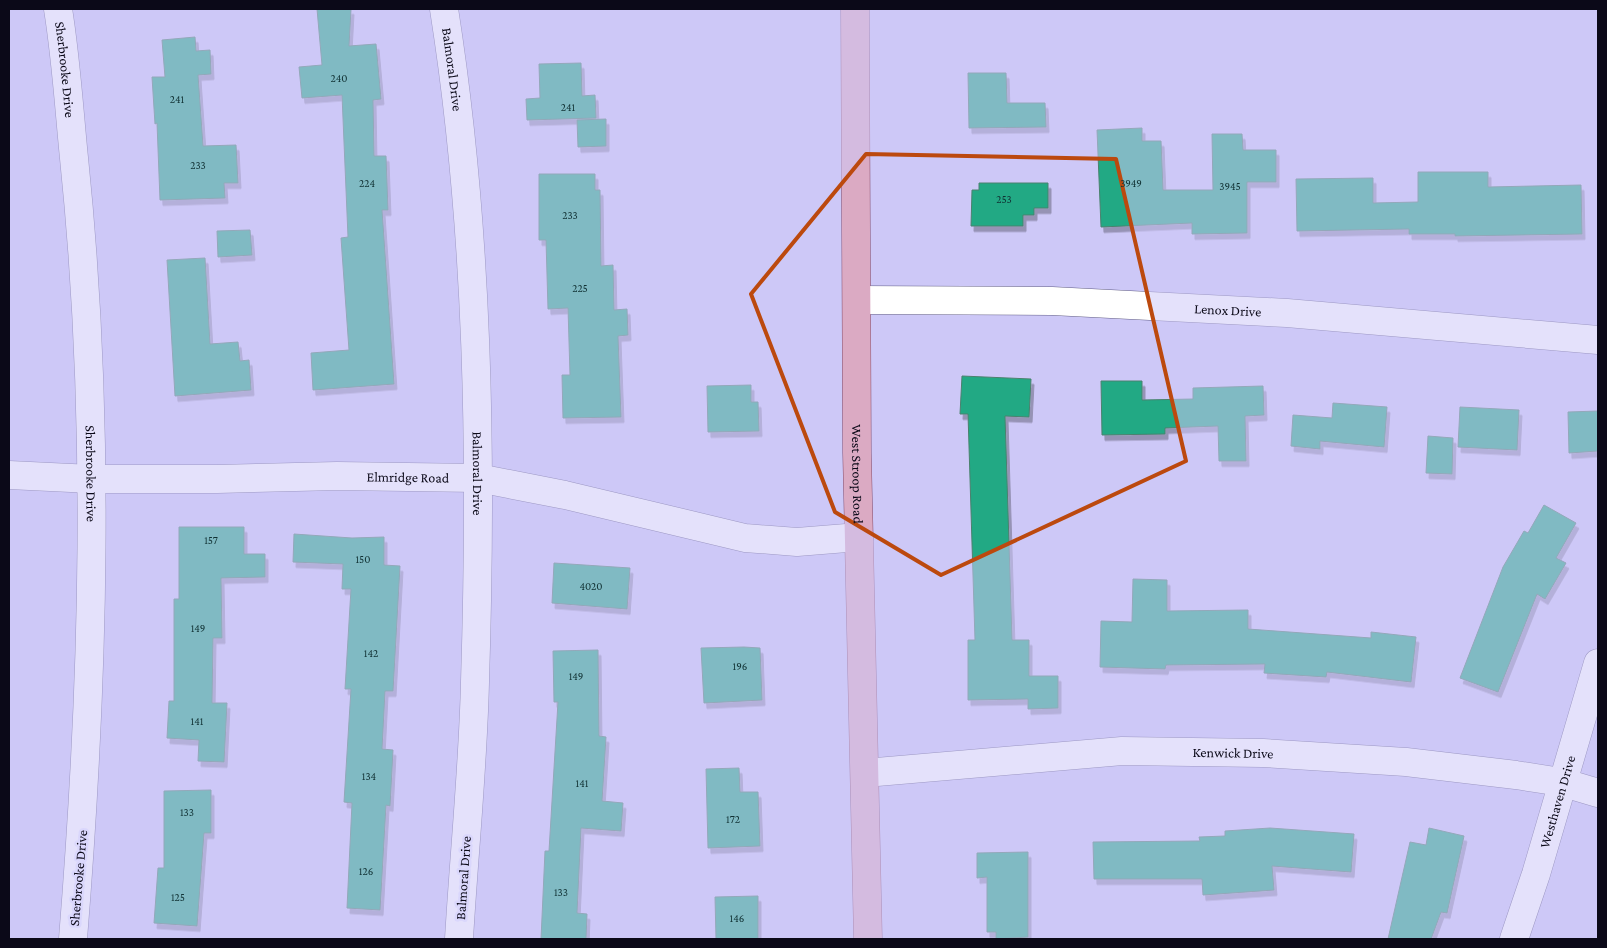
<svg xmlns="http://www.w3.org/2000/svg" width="1607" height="948" viewBox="0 0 1607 948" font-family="'Crimson Pro',serif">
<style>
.building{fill:#20a984;stroke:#4c816e;filter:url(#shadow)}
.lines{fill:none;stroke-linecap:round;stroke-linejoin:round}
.minor-casing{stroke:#625e86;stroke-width:29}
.major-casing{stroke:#834d6d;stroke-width:29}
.minor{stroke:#fff;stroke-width:28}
.major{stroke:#dbaac3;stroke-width:28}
.marked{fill:none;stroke:#bc490e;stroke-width:4;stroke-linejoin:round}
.labels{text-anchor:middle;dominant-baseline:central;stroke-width:5;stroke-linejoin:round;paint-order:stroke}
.number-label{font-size:11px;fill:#103133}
.street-label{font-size:14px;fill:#0b0918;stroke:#dad7fc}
</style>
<defs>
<filter id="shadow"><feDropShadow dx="3" dy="5.5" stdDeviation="0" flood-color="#0004"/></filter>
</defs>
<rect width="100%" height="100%" fill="#cdc8f7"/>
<g class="building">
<path d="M 317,9 L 351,9 L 349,46 L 376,44 L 381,99 L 373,100 L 374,156 L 386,156 L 388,210 L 382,210 L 394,384 L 313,390 L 311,353 L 349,350 L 341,238 L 348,237 L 342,95 L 302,98 L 299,67 L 322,65 Z"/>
<path d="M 195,37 L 196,51 L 210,50 L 211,74 L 198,75 L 203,146 L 236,145 L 238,183 L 224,183 L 225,198 L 160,200 L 157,123 L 155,124 L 152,77 L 165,77 L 162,40 Z"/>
<path d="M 581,63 L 582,96 L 595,95 L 596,118 L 527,120 L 526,99 L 540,98 L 539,64 Z"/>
<path d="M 968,73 L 1006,73 L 1007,103 L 1045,103 L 1046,127 L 969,128 Z"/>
<path d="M 606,119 L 606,146 L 578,147 L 577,120 Z"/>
<path d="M 1142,128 L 1142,141 L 1161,141 L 1163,190 L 1213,190 L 1212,134 L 1242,134 L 1243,150 L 1276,150 L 1276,182 L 1247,182 L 1247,233 L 1192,234 L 1192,223 L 1101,227 L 1097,130 Z"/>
<path d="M 1418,172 L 1488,172 L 1488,187 L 1581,185 L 1582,234 L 1455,236 L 1455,234 L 1409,234 L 1409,229 L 1297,231 L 1296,179 L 1373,178 L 1373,203 L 1418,202 Z"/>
<path d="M 539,174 L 595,174 L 595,190 L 600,190 L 601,266 L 613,265 L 614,310 L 627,309 L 628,335 L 618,336 L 621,417 L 563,418 L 562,375 L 570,375 L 568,308 L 548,309 L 546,240 L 539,240 Z"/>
<path d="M 979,183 L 1048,183 L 1048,208 L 1034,208 L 1034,215 L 1023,215 L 1023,226 L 971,226 L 972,190 L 979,190 Z"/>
<path d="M 250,230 L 252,255 L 218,257 L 217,231 Z"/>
<path d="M 205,258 L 210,344 L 238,342 L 240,361 L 249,360 L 251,390 L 175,396 L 167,260 Z"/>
<path d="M 962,376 L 1031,379 L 1029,417 L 1005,416 L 1012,640 L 1029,640 L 1029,676 L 1058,676 L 1058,708 L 1028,709 L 1028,699 L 968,700 L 968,640 L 975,640 L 968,414 L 960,414 Z"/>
<path d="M 1101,381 L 1142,381 L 1142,400 L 1193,399 L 1193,388 L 1263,386 L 1264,415 L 1245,416 L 1246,461 L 1219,461 L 1218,426 L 1165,428 L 1165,434 L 1102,435 Z"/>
<path d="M 751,385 L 751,402 L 758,402 L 759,431 L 708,432 L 707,386 Z"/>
<path d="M 1333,403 L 1387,407 L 1384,447 L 1320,441 L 1320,449 L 1291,446 L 1293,415 L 1332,418 Z"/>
<path d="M 1460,407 L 1519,410 L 1517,450 L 1458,447 Z"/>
<path d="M 1598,411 L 1598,451 L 1569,453 L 1568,412 Z"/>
<path d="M 1428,436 L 1453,438 L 1452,474 L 1426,473 Z"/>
<path d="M 1544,505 L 1576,523 L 1556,558 L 1566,563 L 1545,599 L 1537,594 L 1498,692 L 1460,678 L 1503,567 L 1524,531 L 1528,533 Z"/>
<path d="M 179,527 L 244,527 L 244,554 L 265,554 L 265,577 L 221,578 L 222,638 L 213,638 L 212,703 L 227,703 L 224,762 L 198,761 L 199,740 L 167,738 L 169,701 L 174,701 L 174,599 L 179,599 Z"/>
<path d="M 294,534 L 352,538 L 384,537 L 384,565 L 400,566 L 393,691 L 385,691 L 382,749 L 393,750 L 390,806 L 386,805 L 380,910 L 347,908 L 352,803 L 344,802 L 351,689 L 345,689 L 351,589 L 342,589 L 343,564 L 293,562 Z"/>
<path d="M 554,563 L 630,568 L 627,609 L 552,603 Z"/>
<path d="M 1133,579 L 1167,580 L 1167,611 L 1248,610 L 1248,629 L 1371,638 L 1371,632 L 1416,637 L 1411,682 L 1327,672 L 1326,677 L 1264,673 L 1265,664 L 1166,665 L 1165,669 L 1100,667 L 1101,621 L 1132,622 Z"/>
<path d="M 744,647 L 760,648 L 762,700 L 704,703 L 701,648 Z"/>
<path d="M 598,650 L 599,736 L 606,737 L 602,801 L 623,803 L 621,831 L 581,828 L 577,913 L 587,914 L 586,939 L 541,939 L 545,851 L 549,851 L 558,702 L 554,702 L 553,651 Z"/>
<path d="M 739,768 L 740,792 L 758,792 L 760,846 L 708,848 L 706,769 Z"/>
<path d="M 211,790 L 211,833 L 204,833 L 197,926 L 154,923 L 158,868 L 164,868 L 164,791 Z"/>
<path d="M 1270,828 L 1354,834 L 1351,872 L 1272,866 L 1274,890 L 1203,895 L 1202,879 L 1094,879 L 1093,842 L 1200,841 L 1199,837 L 1225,836 L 1225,831 Z"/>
<path d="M 1429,828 L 1464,836 L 1447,913 L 1441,912 L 1431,939 L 1388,939 L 1410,842 L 1426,845 Z"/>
<path d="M 1028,852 L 1028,937 L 996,939 L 996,932 L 987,932 L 987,877 L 977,878 L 977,853 Z"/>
<path d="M 758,896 L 758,939 L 716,939 L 715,897 Z"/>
</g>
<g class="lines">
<g class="minor-casing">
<g id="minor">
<path id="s1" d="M 58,9 C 66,58 69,108 74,158 C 101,418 94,679 73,939"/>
<path id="s2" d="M 444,9 C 479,231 482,458 475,682 C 473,768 464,854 459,939"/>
<path id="s3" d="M 857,300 L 1052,301 L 1287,313 L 1598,340"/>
<path id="s4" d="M 9,475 L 92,479 L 217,479 L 337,476 L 478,478 L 565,495 L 745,538 L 797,542 L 859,537"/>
<path id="s5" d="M 865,773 L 1122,751 L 1263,753 L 1406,762 L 1516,775 L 1561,782 L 1598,793"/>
<path id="s6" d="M 1514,939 L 1536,874 L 1598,663"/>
</g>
</g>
<g class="major-casing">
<g id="major">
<path id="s7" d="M 855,9 L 857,453 L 868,939"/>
</g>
</g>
<use href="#minor" class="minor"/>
<use href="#major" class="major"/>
</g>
<path d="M0 0H1607V948H0ZM 866,154 L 1116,159 L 1186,461 L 941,575 L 835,512 L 751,294 Z" fill="#cdc8f7" fill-opacity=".55" fill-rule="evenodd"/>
<path class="marked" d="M 866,154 L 1116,159 L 1186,461 L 941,575 L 835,512 L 751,294 Z"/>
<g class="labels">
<g class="number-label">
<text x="339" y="78">240</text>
<text x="177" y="99">241</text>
<text x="568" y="107">241</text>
<text x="198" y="165">233</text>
<text x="367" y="183">224</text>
<text x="1131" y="183">3949</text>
<text x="1230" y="186">3945</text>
<text x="1004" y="199">253</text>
<text x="570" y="215">233</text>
<text x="580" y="288">225</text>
<text x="211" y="540">157</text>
<text x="363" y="559">150</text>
<text x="591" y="586">4020</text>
<text x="198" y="628">149</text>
<text x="371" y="653">142</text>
<text x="740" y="666">196</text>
<text x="576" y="676">149</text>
<text x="197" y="721">141</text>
<text x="369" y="776">134</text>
<text x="582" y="783">141</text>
<text x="187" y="812">133</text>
<text x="733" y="819">172</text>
<text x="366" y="871">126</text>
<text x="561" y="892">133</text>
<text x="178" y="897">125</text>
<text x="737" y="918">146</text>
</g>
<g class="street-label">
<text stroke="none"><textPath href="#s1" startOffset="61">Sherbrooke Drive</textPath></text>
<text stroke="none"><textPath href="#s2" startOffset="61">Balmoral Drive</textPath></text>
<text stroke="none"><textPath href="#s3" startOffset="371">Lenox Drive</textPath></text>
<text stroke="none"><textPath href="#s2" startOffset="466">Balmoral Drive</textPath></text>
<text stroke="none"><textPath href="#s1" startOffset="466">Sherbrooke Drive</textPath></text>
<text stroke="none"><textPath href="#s7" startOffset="465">West Stroop Road</textPath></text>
<text stroke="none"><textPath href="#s4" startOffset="399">Elmridge Road</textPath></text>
<text stroke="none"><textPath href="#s5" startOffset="369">Kenwick Drive</textPath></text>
<text stroke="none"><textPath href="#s6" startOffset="144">Westhaven Drive</textPath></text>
<text transform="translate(78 878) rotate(-85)">Sherbrooke Drive</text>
<text transform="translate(463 878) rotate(-86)">Balmoral Drive</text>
</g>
</g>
<rect width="1607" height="948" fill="none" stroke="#0b0918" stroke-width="20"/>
</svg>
